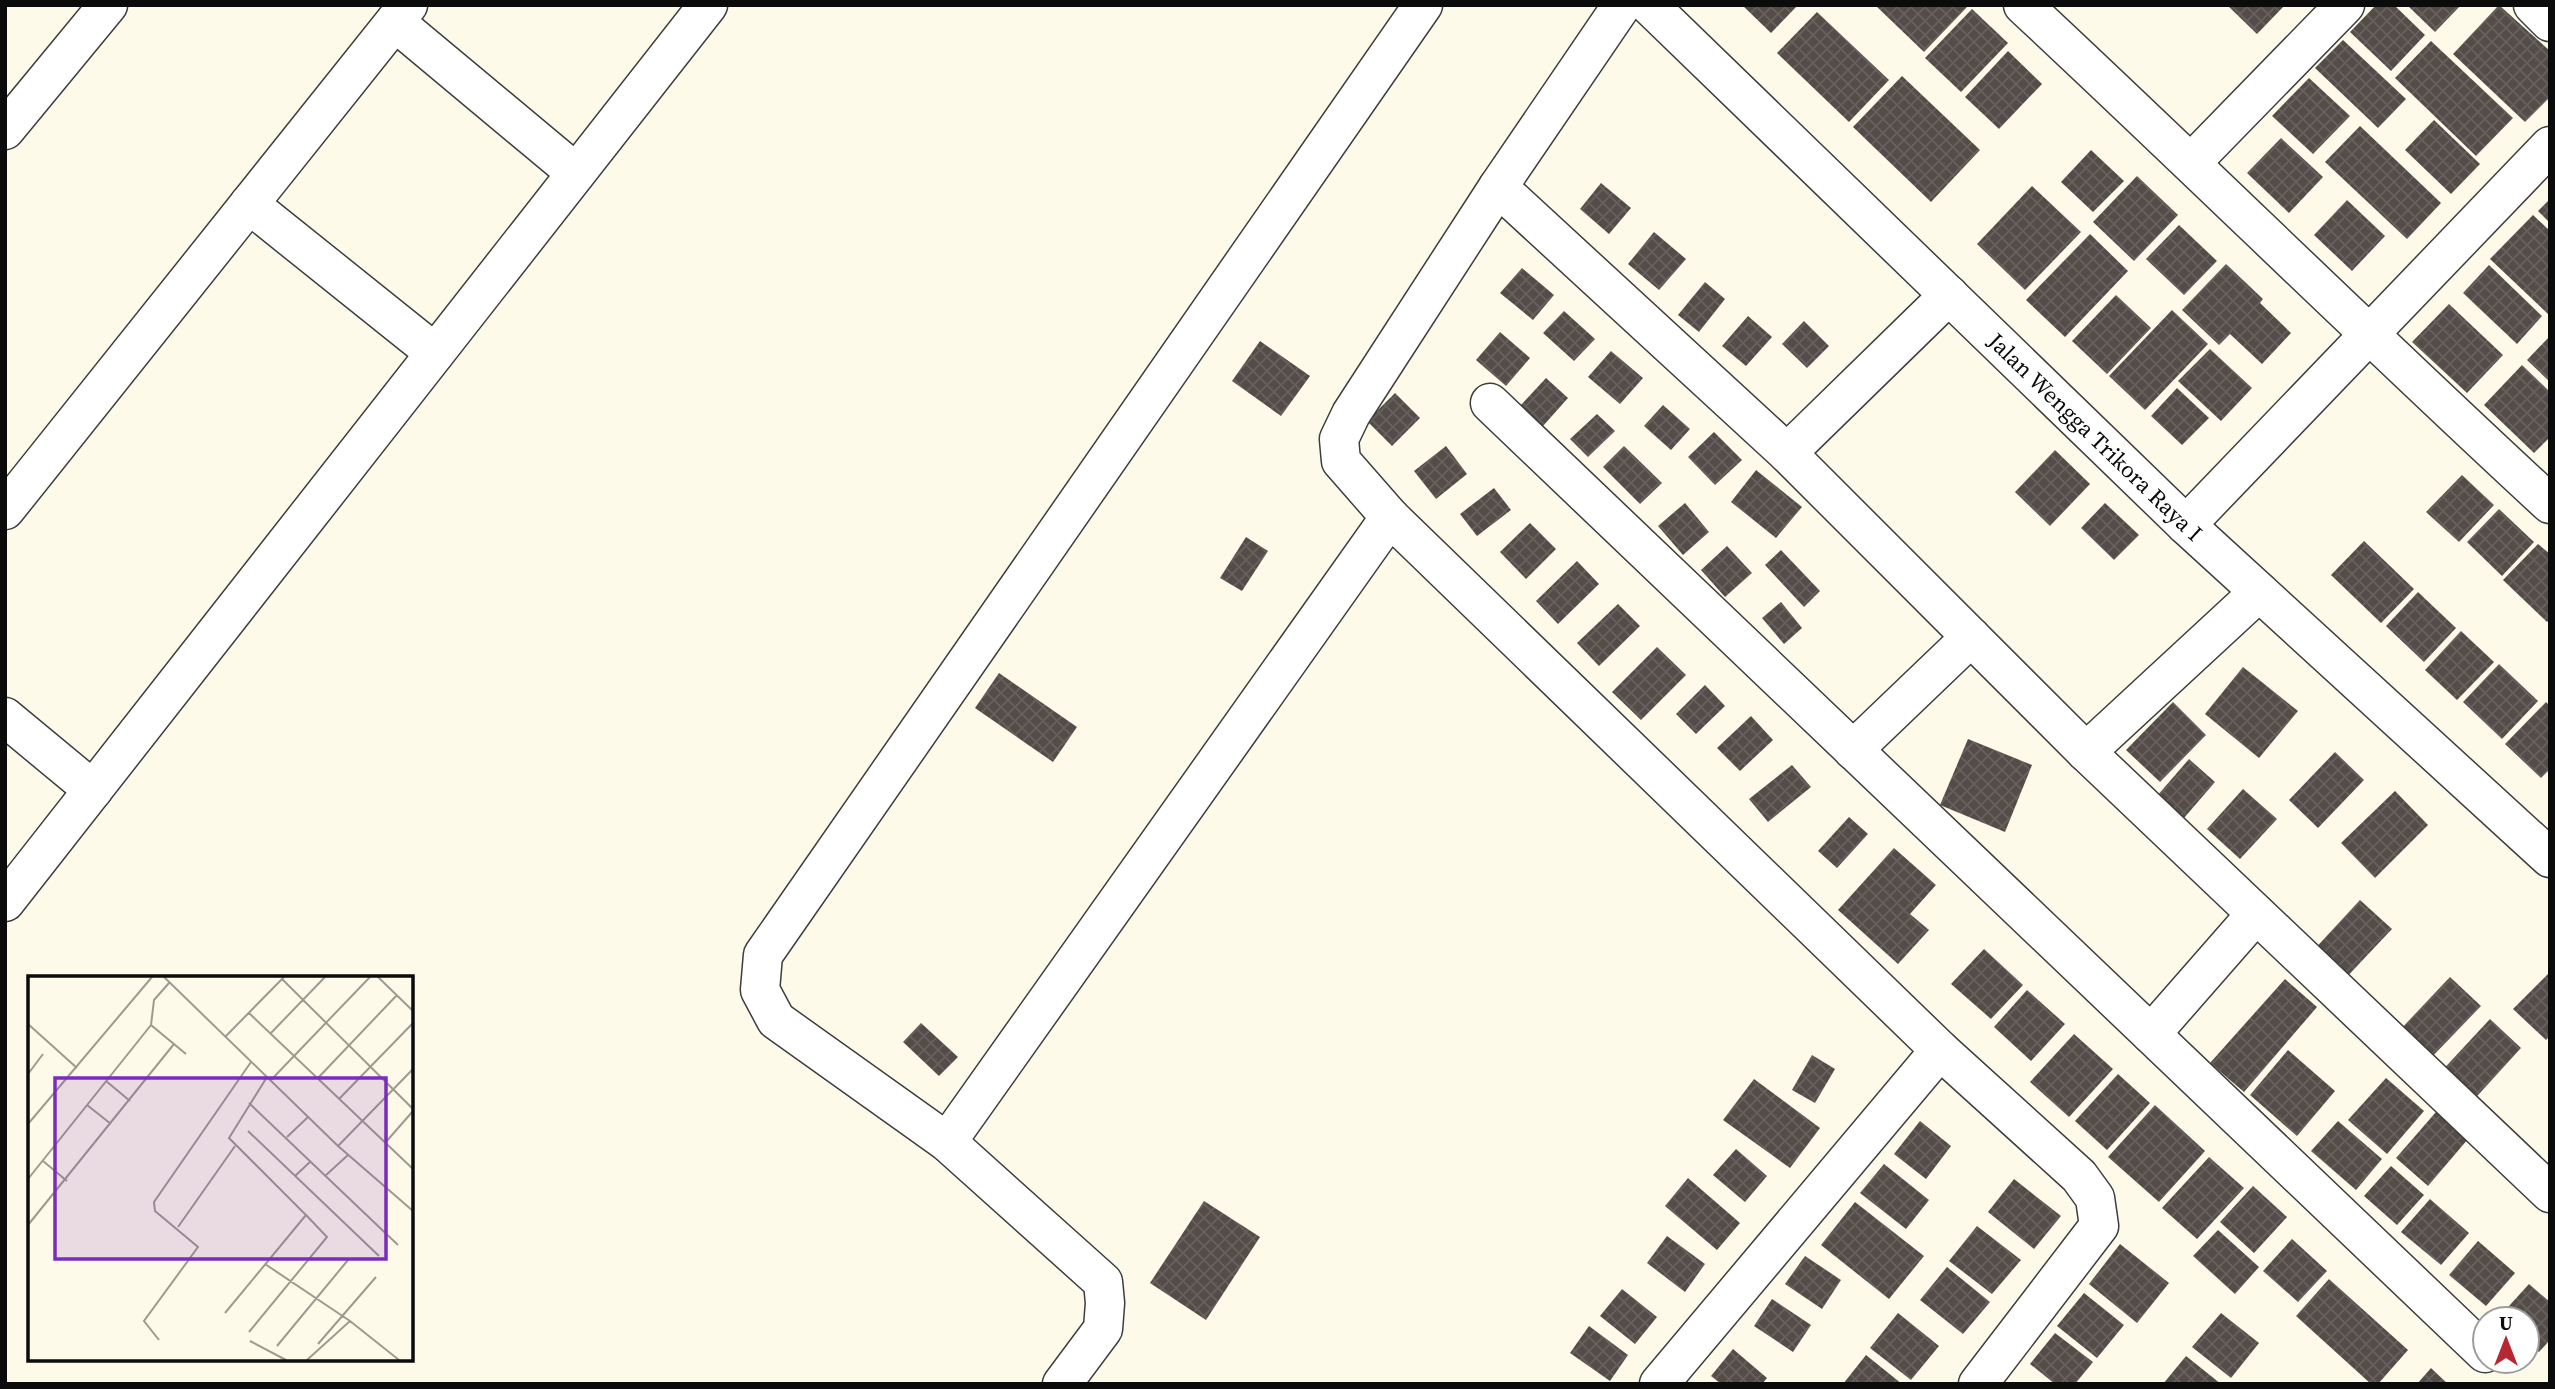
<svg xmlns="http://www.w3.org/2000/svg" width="2555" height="1389" viewBox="0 0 2555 1389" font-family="'Source Serif 4',serif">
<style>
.building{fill:url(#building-cross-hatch)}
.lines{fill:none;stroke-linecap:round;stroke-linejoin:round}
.minor-casing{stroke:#3e3e3e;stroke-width:41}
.minor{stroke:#fff;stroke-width:38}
.labels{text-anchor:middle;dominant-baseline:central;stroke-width:7;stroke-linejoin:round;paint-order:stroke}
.street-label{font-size:23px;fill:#0b0b0b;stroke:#fff}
.inset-road{fill:none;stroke:#9d9a90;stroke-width:2}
.view{fill:#7b2cbf;fill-opacity:0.15;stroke:#7b2cbf;stroke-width:3.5}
.inset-edge{fill:none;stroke:#0b0b0b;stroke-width:3.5}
</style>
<defs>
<pattern id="building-cross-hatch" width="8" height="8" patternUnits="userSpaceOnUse" patternTransform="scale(1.75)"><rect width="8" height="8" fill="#534c48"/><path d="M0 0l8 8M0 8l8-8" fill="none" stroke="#67615e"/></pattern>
</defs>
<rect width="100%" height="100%" fill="#fefae9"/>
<g class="building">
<path d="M 1742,5 L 1798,5 L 1771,33 Z"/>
<path d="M 1875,5 L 1969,5 L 1924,52 Z"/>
<path d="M 2227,5 L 2285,5 L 2257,34 Z"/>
<path d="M 2376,5 L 2394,5 L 2425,35 L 2391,71 L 2350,32 Z"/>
<path d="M 2407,5 L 2461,5 L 2435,32 Z"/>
<path d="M 2499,5 L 2550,51 L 2550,97 L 2525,122 L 2453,54 Z"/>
<path d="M 1972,9 L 2008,43 L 1961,92 L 1925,58 Z"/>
<path d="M 1817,12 L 1889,80 L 1849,122 L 1777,53 Z"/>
<path d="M 2343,40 L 2406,99 L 2378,128 L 2315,68 Z"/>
<path d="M 2431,41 L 2513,118 L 2476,156 L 2395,78 Z"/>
<path d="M 2008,51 L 2042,84 L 1999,129 L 1965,97 Z"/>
<path d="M 1902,76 L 1980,150 L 1931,202 L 1853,127 Z"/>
<path d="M 2309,78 L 2350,116 L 2313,154 L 2272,116 Z"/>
<path d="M 2434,120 L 2480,164 L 2451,194 L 2405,150 Z"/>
<path d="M 2360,126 L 2441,203 L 2407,239 L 2325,162 Z"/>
<path d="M 2281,138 L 2323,177 L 2289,213 L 2247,173 Z"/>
<path d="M 2091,150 L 2124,181 L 2093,212 L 2061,182 Z"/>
<path d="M 2137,176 L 2178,215 L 2134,261 L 2093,222 Z"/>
<path d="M 1601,183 L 1631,208 L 1609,234 L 1580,209 Z"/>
<path d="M 2032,186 L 2081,232 L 2025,290 L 1977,244 Z"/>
<path d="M 2550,199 L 2550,223 L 2538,211 Z"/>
<path d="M 2347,200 L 2385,236 L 2352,271 L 2314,235 Z"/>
<path d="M 2533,215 L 2550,231 L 2550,312 L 2548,314 L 2490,259 Z"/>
<path d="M 2179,225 L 2217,261 L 2184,295 L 2146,259 Z"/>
<path d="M 1654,232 L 1686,259 L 1659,290 L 1628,264 Z"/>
<path d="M 2090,234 L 2128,271 L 2065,337 L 2026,300 Z"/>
<path d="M 2226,264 L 2263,299 L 2260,303 L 2291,333 L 2262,364 L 2230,334 L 2219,345 L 2182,310 Z"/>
<path d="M 2489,265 L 2542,316 L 2517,344 L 2463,293 Z"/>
<path d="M 1522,268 L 1554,295 L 1533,320 L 1500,293 Z"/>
<path d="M 1705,282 L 1725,299 L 1699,332 L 1678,315 Z"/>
<path d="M 2116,295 L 2151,328 L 2107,374 L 2072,341 Z"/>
<path d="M 2449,304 L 2503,355 L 2467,393 L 2412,342 Z"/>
<path d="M 2172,310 L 2208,344 L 2145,410 L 2109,376 Z"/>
<path d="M 1564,311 L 1595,339 L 1574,361 L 1543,333 Z"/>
<path d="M 1748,316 L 1772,337 L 1746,366 L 1722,346 Z"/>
<path d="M 1804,321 L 1829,346 L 1807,368 L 1782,344 Z"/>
<path d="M 1500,332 L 1530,358 L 1506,386 L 1476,360 Z"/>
<path d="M 2550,336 L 2550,382 L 2527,360 Z"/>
<path d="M 1260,341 L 1310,376 L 1281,416 L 1232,381 Z"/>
<path d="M 2210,349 L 2252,388 L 2221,421 L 2178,381 Z"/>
<path d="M 1611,351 L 1643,378 L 1620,404 L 1588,377 Z"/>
<path d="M 2522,365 L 2550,392 L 2550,437 L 2534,453 L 2484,405 Z"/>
<path d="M 1546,378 L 1568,398 L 1543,426 L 1520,406 Z"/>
<path d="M 2177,388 L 2209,418 L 2182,445 L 2151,416 Z"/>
<path d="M 1395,393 L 1420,418 L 1392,446 L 1367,421 Z"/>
<path d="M 1663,405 L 1690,429 L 1671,450 L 1644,426 Z"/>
<path d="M 1597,414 L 1615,431 L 1588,457 L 1570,439 Z"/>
<path d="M 1714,432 L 1742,460 L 1715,485 L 1688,457 Z"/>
<path d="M 1446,446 L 1467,474 L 1436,499 L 1414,471 Z"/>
<path d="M 1624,446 L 1662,483 L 1640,504 L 1603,467 Z"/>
<path d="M 2055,450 L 2090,484 L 2050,526 L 2015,492 Z"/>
<path d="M 1756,470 L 1802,507 L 1776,538 L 1731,502 Z"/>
<path d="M 2462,475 L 2494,505 L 2459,542 L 2426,512 Z"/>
<path d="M 1494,488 L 1511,510 L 1477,536 L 1460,514 Z"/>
<path d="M 1685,503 L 1709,532 L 1683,555 L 1658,526 Z"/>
<path d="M 2105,503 L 2139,535 L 2114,560 L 2081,528 Z"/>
<path d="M 2499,509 L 2534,542 L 2502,576 L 2467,542 Z"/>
<path d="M 1530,523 L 1556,549 L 1526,579 L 1500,552 Z"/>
<path d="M 1246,537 L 1268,551 L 1242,591 L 1220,578 Z"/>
<path d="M 2364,541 L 2414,589 L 2381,623 L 2331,575 Z"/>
<path d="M 2538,544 L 2550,554 L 2550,619 L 2547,622 L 2503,580 Z"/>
<path d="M 1727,546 L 1752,573 L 1725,597 L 1701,570 Z"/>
<path d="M 1781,550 L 1820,591 L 1804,607 L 1765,565 Z"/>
<path d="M 1577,561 L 1599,584 L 1558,624 L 1536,601 Z"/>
<path d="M 2418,592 L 2456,628 L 2424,662 L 2386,626 Z"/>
<path d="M 1781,602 L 1802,628 L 1784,644 L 1762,618 Z"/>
<path d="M 1618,604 L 1640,626 L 1599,666 L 1577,643 Z"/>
<path d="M 2461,631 L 2494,662 L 2457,700 L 2425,670 Z"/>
<path d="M 1657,647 L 1686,675 L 1641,720 L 1612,692 Z"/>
<path d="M 2499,664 L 2538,701 L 2502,739 L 2463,702 Z"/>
<path d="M 2243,667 L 2298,711 L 2259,758 L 2205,714 Z"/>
<path d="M 999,673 L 1077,727 L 1053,762 L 975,708 Z"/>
<path d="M 1705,685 L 1725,706 L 1696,734 L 1676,714 Z"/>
<path d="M 2173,702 L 2206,735 L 2160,782 L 2126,750 Z"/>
<path d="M 2546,702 L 2550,706 L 2550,769 L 2541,778 L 2505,744 Z"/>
<path d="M 1751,716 L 1773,740 L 1740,771 L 1717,748 Z"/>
<path d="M 1968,739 L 2032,765 L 2005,832 L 1940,805 Z"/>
<path d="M 2335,752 L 2364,780 L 2318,828 L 2289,800 Z"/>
<path d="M 2189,759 L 2215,782 L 2184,818 L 2157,796 Z"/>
<path d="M 1792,765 L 1811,787 L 1768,822 L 1749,799 Z"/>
<path d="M 2243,789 L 2277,819 L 2240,859 L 2207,829 Z"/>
<path d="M 2395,791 L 2428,825 L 2375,878 L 2341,843 Z"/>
<path d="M 1849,817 L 1868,834 L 1837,868 L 1818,851 Z"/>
<path d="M 1894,848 L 1936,885 L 1910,914 L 1929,930 L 1898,964 L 1838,910 Z"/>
<path d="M 2360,900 L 2392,929 L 2341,983 L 2310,954 Z"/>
<path d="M 1984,949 L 2023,985 L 1991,1019 L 1951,984 Z"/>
<path d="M 2550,972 L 2550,1036 L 2546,1040 L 2513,1009 Z"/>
<path d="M 2450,977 L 2481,1006 L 2428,1061 L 2398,1032 Z"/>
<path d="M 2285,979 L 2317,1007 L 2244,1092 L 2210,1063 Z"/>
<path d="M 2027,990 L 2065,1024 L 2031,1061 L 1994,1027 Z"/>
<path d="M 2490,1019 L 2521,1048 L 2469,1105 L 2437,1076 Z"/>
<path d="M 921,1023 L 958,1057 L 939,1076 L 903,1042 Z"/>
<path d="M 2074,1034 L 2113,1069 L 2069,1117 L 2030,1082 Z"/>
<path d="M 2288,1050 L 2335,1091 L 2297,1136 L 2250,1095 Z"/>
<path d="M 1812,1055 L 1835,1069 L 1815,1103 L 1792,1090 Z"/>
<path d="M 2118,1074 L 2150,1103 L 2107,1150 L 2075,1121 Z"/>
<path d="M 2386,1078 L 2424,1111 L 2387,1154 L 2348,1120 Z"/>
<path d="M 1754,1079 L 1820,1128 L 1790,1168 L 1723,1120 Z"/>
<path d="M 2155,1105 L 2205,1151 L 2159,1202 L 2108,1157 Z"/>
<path d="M 2436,1112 L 2468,1139 L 2428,1186 L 2396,1158 Z"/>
<path d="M 1920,1121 L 1951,1146 L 1926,1179 L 1894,1154 Z"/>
<path d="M 2338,1121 L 2382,1159 L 2356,1190 L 2311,1151 Z"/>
<path d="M 1736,1149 L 1767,1176 L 1745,1202 L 1713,1175 Z"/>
<path d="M 2209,1157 L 2244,1188 L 2197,1239 L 2162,1208 Z"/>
<path d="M 1884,1164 L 1929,1200 L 1906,1229 L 1860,1193 Z"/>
<path d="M 2391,1166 L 2424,1195 L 2397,1225 L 2364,1196 Z"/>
<path d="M 1688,1178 L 1740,1223 L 1717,1250 L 1665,1206 Z"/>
<path d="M 2014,1179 L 2061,1216 L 2034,1249 L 1988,1212 Z"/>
<path d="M 2253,1186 L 2287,1217 L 2254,1253 L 2220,1222 Z"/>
<path d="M 2430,1199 L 2469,1233 L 2441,1265 L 2401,1232 Z"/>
<path d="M 1204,1201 L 1260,1237 L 1206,1320 L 1150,1283 Z"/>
<path d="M 1855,1202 L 1924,1256 L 1889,1299 L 1821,1245 Z"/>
<path d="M 1977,1226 L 2021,1260 L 1992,1294 L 1949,1261 Z"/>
<path d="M 2218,1230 L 2259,1267 L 2235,1294 L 2193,1256 Z"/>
<path d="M 1667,1236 L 1705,1264 L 1685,1292 L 1647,1263 Z"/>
<path d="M 2292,1239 L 2327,1271 L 2298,1302 L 2263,1271 Z"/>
<path d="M 2478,1241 L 2515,1273 L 2486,1306 L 2449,1275 Z"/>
<path d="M 2120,1244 L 2169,1283 L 2137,1323 L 2089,1284 Z"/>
<path d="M 1805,1256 L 1841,1280 L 1822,1309 L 1785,1284 Z"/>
<path d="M 1947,1267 L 1990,1302 L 1963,1334 L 1920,1300 Z"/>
<path d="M 2329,1279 L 2408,1350 L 2378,1384 L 2371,1384 L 2296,1316 Z"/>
<path d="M 2529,1284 L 2550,1302 L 2550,1340 L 2539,1352 L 2527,1342 L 2527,1319 L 2499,1317 Z"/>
<path d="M 1622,1289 L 1657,1317 L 1635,1344 L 1600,1316 Z"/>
<path d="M 2084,1293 L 2124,1325 L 2097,1358 L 2057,1326 Z"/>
<path d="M 1772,1299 L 1811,1325 L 1793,1352 L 1754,1326 Z"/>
<path d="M 1898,1313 L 1939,1346 L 1911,1380 L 1870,1348 Z"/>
<path d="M 2221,1313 L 2259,1343 L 2231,1378 L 2192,1347 Z"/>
<path d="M 1589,1326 L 1628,1355 L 1610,1381 L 1570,1353 Z"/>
<path d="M 2055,1333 L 2093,1362 L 2075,1384 L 2055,1384 L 2030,1364 Z"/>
<path d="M 1733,1349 L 1767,1378 L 1762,1384 L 1721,1384 L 1711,1376 Z"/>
<path d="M 1866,1355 L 1902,1384 L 1843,1384 Z"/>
<path d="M 2186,1356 L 2221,1384 L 2163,1384 Z"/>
<path d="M 2431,1368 L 2448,1384 L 2417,1384 Z"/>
</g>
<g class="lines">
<g class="minor-casing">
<g id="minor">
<path d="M 1622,5 L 1498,187 L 1351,414 L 1339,439 L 1341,461 L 1390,517 L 1940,1050 L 1659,1384"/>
<path id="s1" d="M 1649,5 L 2186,525 L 2550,858"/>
<path d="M 2023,5 C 2200,170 2372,340 2550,504"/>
<path d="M 2533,5 L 2550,22"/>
<path d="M 395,22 L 576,173"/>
<path d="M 5,130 L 108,5"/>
<path d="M 2192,162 L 2345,5"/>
<path d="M 1498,187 L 1787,453 L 2086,752 L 2550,1193"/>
<path d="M 249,204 L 435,353"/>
<path d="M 1490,403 L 2485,1353"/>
<path d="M 1787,453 L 1949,295"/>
<path d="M 5,510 L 408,5"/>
<path d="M 2186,525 L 2550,146"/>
<path d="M 5,717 L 93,790"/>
<path d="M 1853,750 L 1971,637"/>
<path d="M 2086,752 L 2259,592"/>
<path d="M 5,902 L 708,5"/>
<path d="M 2151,1034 L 2256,914"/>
<path d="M 1940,1050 L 2079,1176 L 2095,1198 L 2099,1226 L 1978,1384"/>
<path d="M 947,1142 L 1390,517"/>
<path d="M 1062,1384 L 1103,1329 L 1105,1303 L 1103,1282 L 947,1142 L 776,1020 L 760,990 L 763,955 L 1423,5"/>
</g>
</g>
<use href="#minor" class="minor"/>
</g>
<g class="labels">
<g class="street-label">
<text stroke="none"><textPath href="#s1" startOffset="621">Jalan Wengga Trikora Raya I</textPath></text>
</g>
</g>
<g transform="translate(28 976)">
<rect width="385" height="385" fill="#fefae9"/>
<path class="inset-road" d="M 136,1 L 310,170 L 385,235M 350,1 L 385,35M 254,3 L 385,133M 141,7 L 126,24 L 123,49 L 158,78M 221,37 L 385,193M 0,48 L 49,92M 242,58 L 297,1M 197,61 L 256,1M 0,98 L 15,78M 289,103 L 369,19M 78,105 L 102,125M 242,105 L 342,1M 311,123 L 385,47M 221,127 L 370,269M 59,129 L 83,148M 0,148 L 124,1M 220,155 L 351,280M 259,161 L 280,141M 357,167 L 385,135M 310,170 L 385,93M 15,185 L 39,205M 267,200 L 283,185M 297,200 L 320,179M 0,203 L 123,49M 0,249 L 146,68M 150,251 L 207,170M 237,288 L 322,345M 197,337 L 278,239 L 201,162 L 239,101M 221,356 L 299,261 L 278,239M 131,364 L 116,345 L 170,271 L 127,235 L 126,226 L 223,86M 222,365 L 258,384M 290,368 L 348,301M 249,370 L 320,284M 279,384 L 322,345 L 371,384"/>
<path class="view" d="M 27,102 L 358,102 L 358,283 L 27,283 Z"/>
<rect width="385" height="385" class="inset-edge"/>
</g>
<rect width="2555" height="1389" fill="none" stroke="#0b0b0b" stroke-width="14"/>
<g transform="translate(2506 1340)"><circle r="33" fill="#ffffff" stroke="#9d9d9d" stroke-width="2"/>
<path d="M0-5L12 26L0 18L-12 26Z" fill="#b62831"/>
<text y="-10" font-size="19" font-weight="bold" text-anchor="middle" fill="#0b0b0b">U</text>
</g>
</svg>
